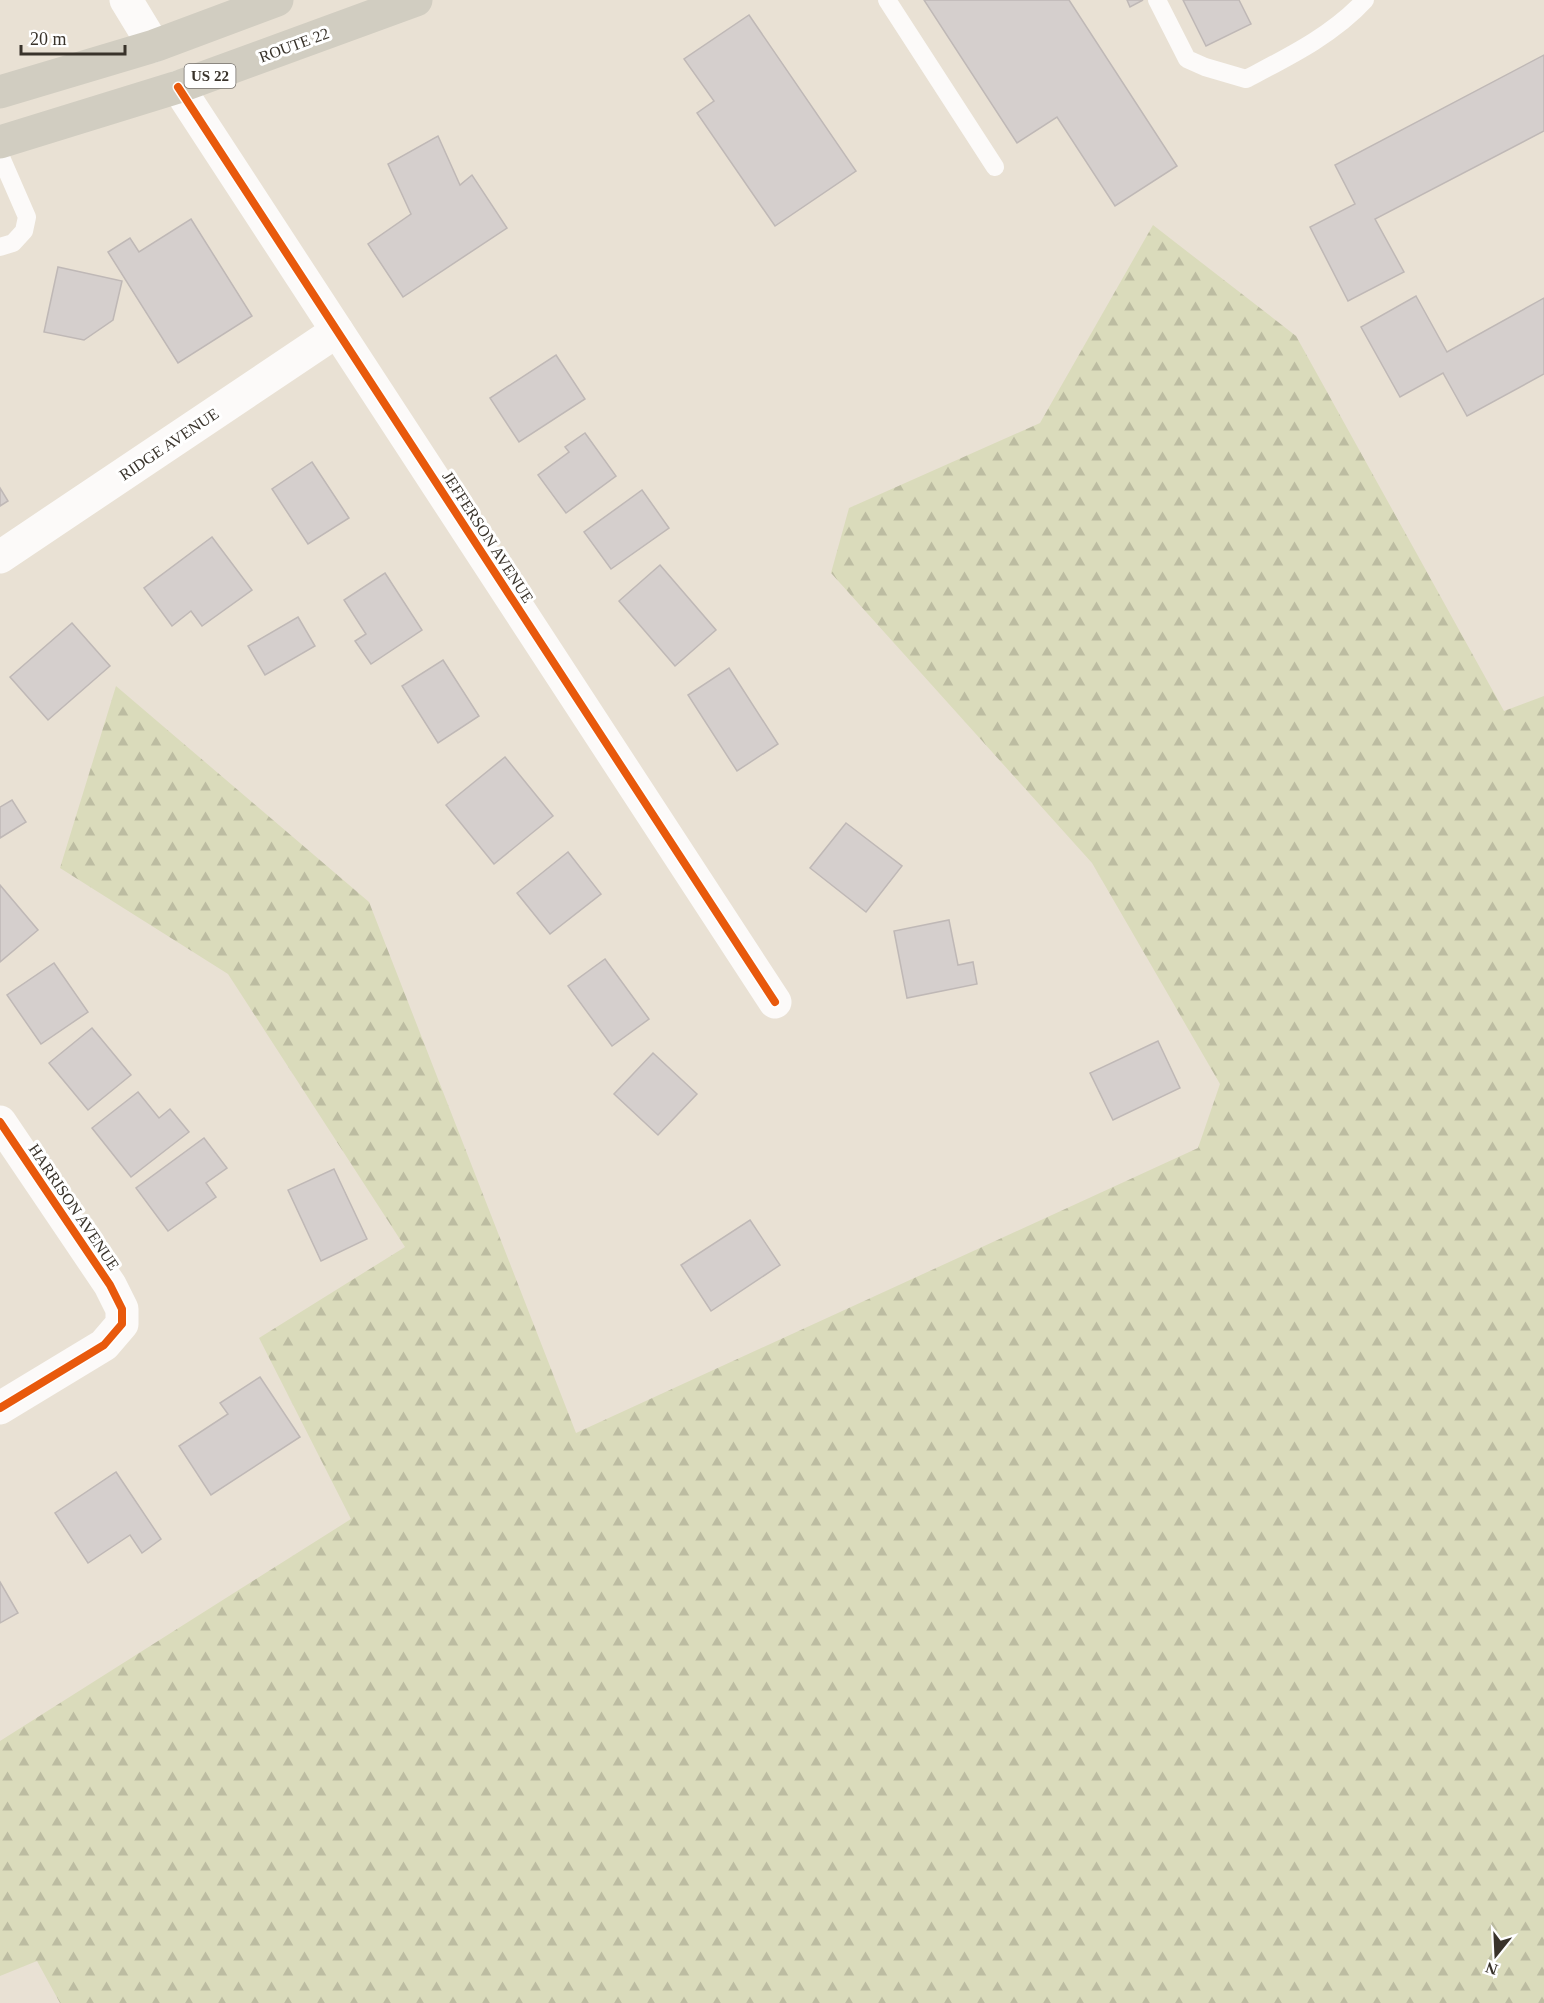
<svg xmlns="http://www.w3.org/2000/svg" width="1544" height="2003" viewBox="0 0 1544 2003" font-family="Georgia,serif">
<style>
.forest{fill:url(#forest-firs)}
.building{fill:#d5cfcd;stroke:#bfb8b6;stroke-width:1.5}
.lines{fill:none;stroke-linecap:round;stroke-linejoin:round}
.lane{stroke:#fcfaf9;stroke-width:18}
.street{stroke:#fcfaf9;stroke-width:33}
.highway{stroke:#d1cdc1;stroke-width:33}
.cycleway-casing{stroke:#fff;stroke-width:11}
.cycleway{stroke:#e8590c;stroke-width:8}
.labels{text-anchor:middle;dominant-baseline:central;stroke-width:6;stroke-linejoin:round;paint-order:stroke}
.shield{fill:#fff;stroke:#74706b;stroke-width:1.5}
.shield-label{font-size:15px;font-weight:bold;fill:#39332b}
.street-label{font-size:16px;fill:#39332b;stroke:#fff}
</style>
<defs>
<pattern id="forest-firs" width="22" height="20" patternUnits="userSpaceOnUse" patternTransform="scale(1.5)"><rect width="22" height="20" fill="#dadbbb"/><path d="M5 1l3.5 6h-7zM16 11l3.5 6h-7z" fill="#bcbca1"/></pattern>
</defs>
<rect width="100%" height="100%" fill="#e9e1d4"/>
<path class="forest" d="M 1153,225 L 1296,336 L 1504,711 L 1544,696 L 1544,2003 L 60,2003 L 37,1961 L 0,1976 L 0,1741 L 351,1519 L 259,1338 L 405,1247 L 228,974 L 60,868 L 116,686 L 369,902 L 576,1433 L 1198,1148 L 1220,1084 L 1092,863 L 831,573 L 849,508 L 1040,423 Z"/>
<g class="building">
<path d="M 924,0 L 1069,0 L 1177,166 L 1115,206 L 1057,117 L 1017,143 Z"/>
<path d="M 1127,0 L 1143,0 L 1130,7 Z"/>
<path d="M 1183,0 L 1239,0 L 1251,24 L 1206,46 Z"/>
<path d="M 749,15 L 856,171 L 775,226 L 697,113 L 714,101 L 684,59 Z"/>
<path d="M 1544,55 L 1544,131 L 1375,219 L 1404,272 L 1348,301 L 1310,227 L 1355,204 L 1335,165 Z"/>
<path d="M 438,136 L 460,185 L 472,175 L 507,228 L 403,297 L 368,244 L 411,214 L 388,164 Z"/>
<path d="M 191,219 L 252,316 L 178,363 L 108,252 L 130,238 L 139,252 Z"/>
<path d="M 58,267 L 122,281 L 113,320 L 84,340 L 44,332 Z"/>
<path d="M 1416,296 L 1447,352 L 1544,298 L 1544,374 L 1467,416 L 1443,373 L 1400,397 L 1361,327 Z"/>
<path d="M 556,355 L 585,399 L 519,442 L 490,398 Z"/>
<path d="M 585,433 L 616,476 L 566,513 L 538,475 L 569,452 L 565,447 Z"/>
<path d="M 312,462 L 349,518 L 308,544 L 272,489 Z"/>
<path d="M 0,488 L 8,501 L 0,506 Z"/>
<path d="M 642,490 L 669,528 L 611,569 L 584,532 Z"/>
<path d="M 212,537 L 252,590 L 202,626 L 191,611 L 172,626 L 144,588 Z"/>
<path d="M 660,565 L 716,630 L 675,666 L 619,601 Z"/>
<path d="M 385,573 L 422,630 L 371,664 L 355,641 L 366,634 L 344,600 Z"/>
<path d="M 298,617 L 315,646 L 265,675 L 248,646 Z"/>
<path d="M 72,623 L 110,666 L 48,720 L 10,677 Z"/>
<path d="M 443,660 L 479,716 L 438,743 L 402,686 Z"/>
<path d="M 729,668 L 778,744 L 737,771 L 688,695 Z"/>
<path d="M 505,757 L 553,816 L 494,864 L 446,805 Z"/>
<path d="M 12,800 L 26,822 L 0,838 L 0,807 Z"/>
<path d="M 846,823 L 902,866 L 866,912 L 810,868 Z"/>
<path d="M 568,852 L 601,894 L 550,934 L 517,893 Z"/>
<path d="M 0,885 L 38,930 L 0,962 Z"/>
<path d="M 949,920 L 958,965 L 973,962 L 977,984 L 907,998 L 894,931 Z"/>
<path d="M 605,959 L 649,1019 L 612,1046 L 568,986 Z"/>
<path d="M 54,963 L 88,1012 L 41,1044 L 7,995 Z"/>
<path d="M 92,1028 L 131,1075 L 88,1110 L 49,1063 Z"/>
<path d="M 1158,1041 L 1180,1088 L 1113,1120 L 1090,1073 Z"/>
<path d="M 653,1053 L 697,1094 L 658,1135 L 614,1094 Z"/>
<path d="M 138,1092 L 159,1118 L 170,1109 L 189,1132 L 131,1177 L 92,1128 Z"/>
<path d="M 204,1138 L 227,1168 L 206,1183 L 216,1197 L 168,1231 L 136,1188 Z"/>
<path d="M 334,1169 L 367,1239 L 321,1261 L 288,1190 Z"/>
<path d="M 750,1220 L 780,1265 L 711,1311 L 681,1265 Z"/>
<path d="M 260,1377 L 300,1437 L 211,1495 L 179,1446 L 228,1414 L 220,1403 Z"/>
<path d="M 116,1472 L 161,1539 L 142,1553 L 130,1535 L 88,1563 L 55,1513 Z"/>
<path d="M 0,1582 L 18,1613 L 0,1623 Z"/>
</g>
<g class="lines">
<g class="lane">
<path d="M 887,0 L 995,167"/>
<path d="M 1157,0 L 1187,59 L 1205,67 L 1246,79 C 1288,57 1333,35 1365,0"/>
<path d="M 0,155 L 27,217 L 24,231 L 13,243 L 0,247"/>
</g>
<g class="street">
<path d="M 126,0 L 154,46"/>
<path d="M 178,87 L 775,1002"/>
<path d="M 0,557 L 337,331"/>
<path d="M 0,1122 L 110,1285 L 122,1309 L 122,1324 L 104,1345 L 0,1408"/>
</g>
<g class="highway">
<path d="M 0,92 L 154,46 L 277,0"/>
<path d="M 0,142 L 178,87 L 416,0"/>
</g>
<g class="cycleway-casing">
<g id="cycleway">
<path d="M 178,87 L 775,1002"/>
<path d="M 0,1122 L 110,1285 L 122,1309 L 122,1324 L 104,1345 L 0,1408"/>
</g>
</g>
<use href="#cycleway" class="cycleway"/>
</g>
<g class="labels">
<rect class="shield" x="184.5" y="64" width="51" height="24" rx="4.5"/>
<g class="shield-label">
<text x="210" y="76">US 22</text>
</g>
<g class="street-label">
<text transform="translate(294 45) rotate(-20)">ROUTE 22</text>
<text transform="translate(169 444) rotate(-34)">RIDGE AVENUE</text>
<text transform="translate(488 537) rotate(57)">JEFFERSON AVENUE</text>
<text transform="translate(74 1207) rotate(56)">HARRISON AVENUE</text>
</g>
</g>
<g transform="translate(1496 1955) rotate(198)" stroke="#ffffff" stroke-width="4.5" paint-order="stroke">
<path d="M0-4.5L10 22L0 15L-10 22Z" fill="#39332b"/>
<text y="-9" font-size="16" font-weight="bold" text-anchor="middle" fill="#39332b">N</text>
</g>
<path d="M21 45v9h104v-9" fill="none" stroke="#39332b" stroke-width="3"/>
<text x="30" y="45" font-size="18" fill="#39332b" stroke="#ffffff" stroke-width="4.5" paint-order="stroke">20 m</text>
</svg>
